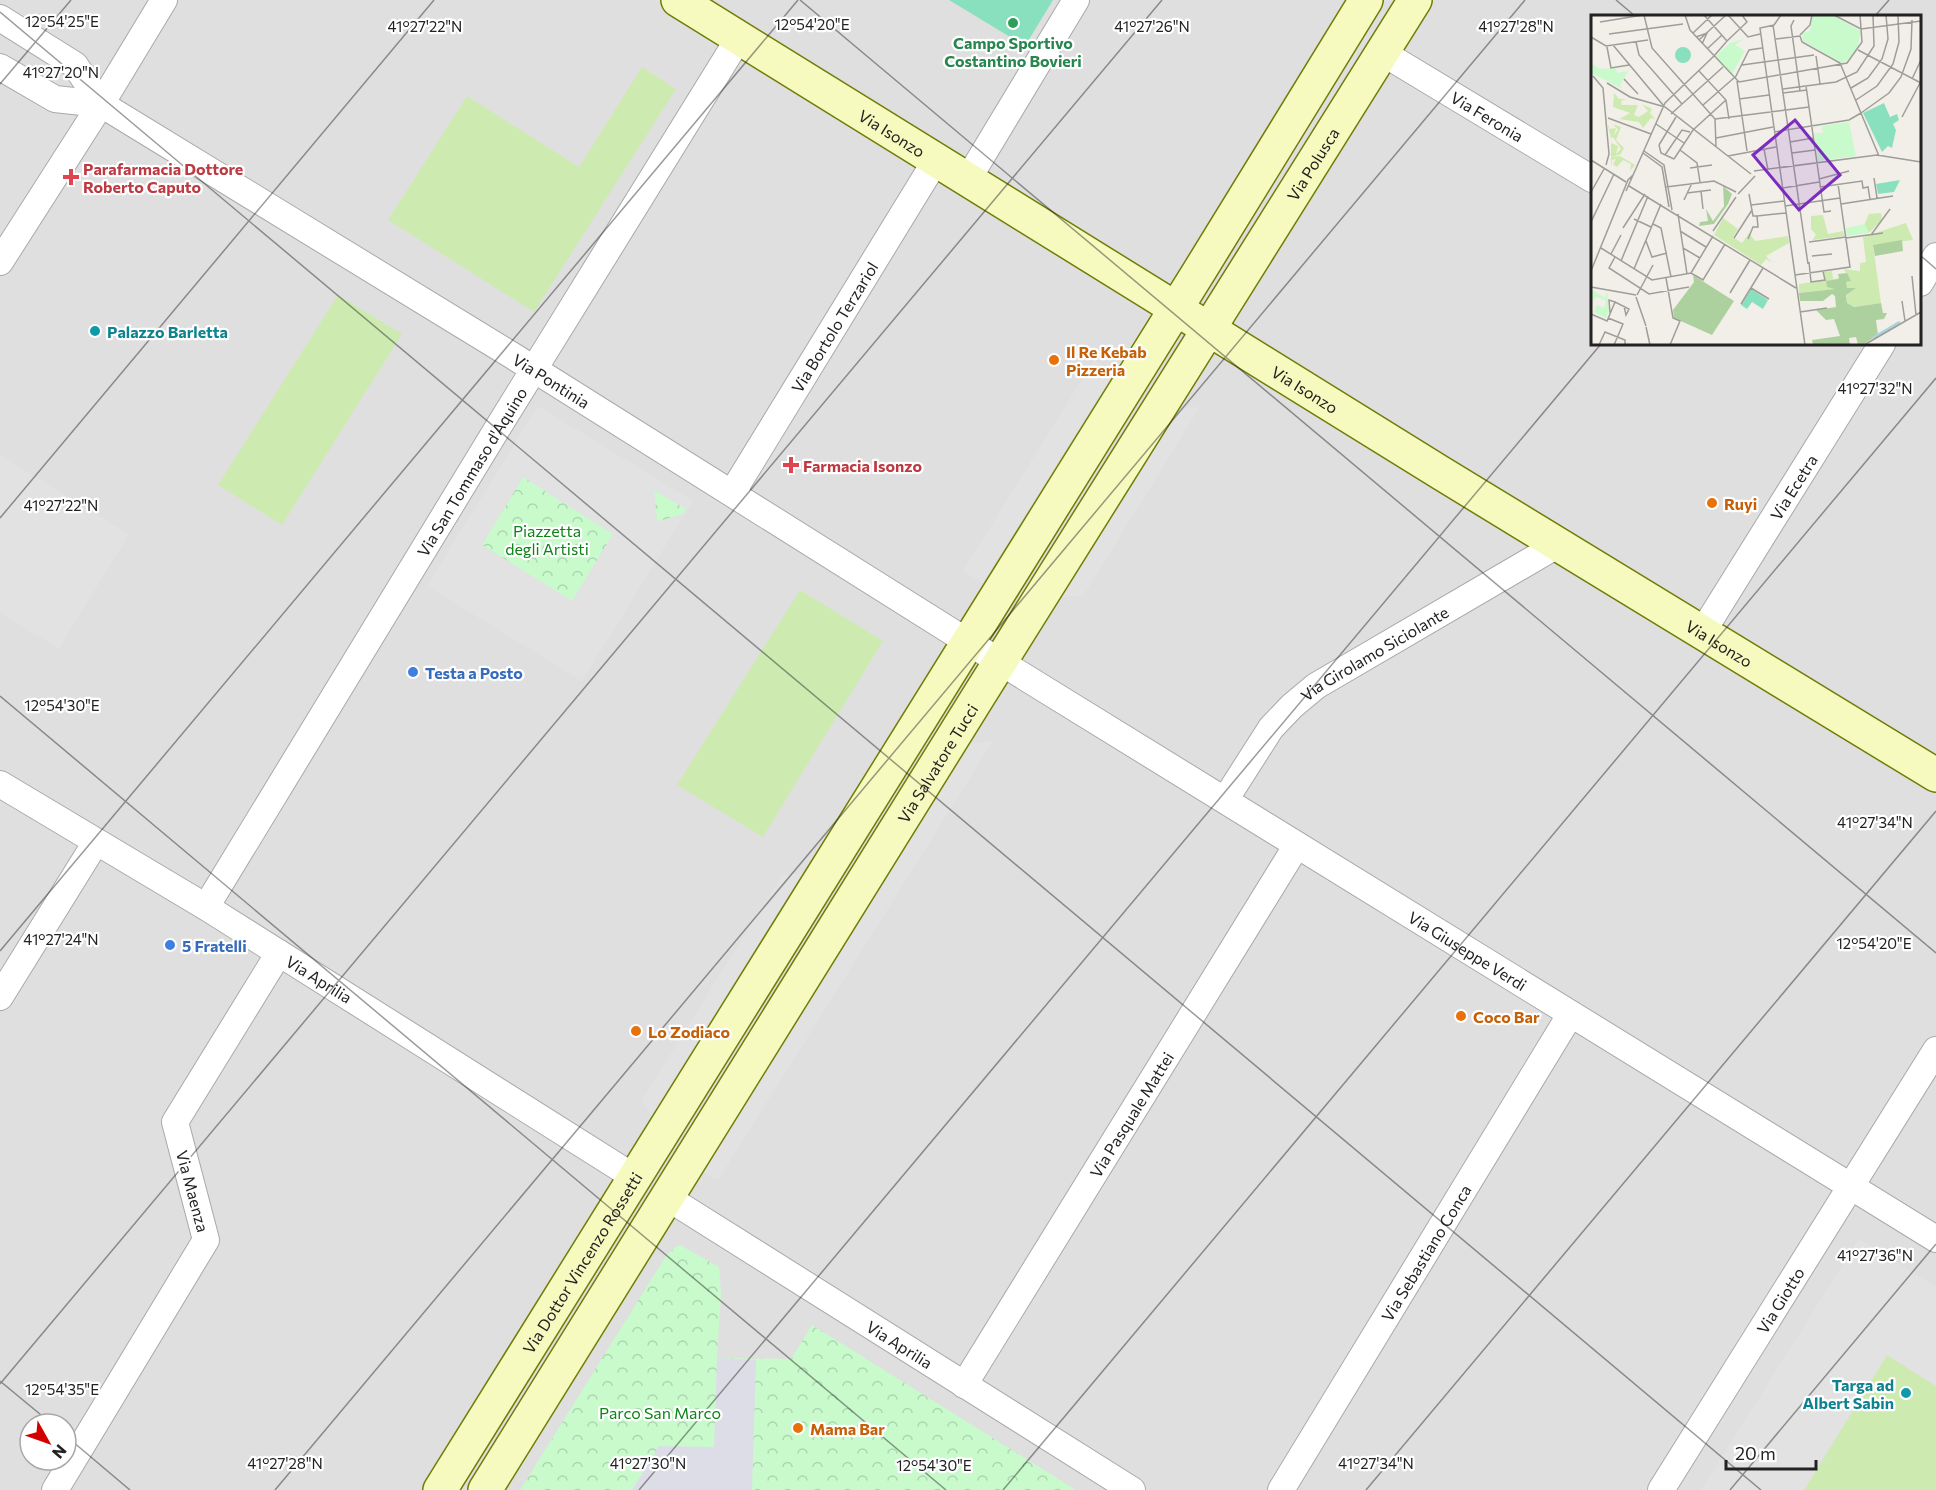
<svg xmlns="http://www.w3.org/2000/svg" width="1936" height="1490" viewBox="0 0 1936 1490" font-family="Commissioner,sans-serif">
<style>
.residential{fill:#e0dfdf;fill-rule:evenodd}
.grass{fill:#cdebb0}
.park{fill:url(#park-crowns)}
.pitch{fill:#88e0be}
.parking{fill:#e2e2e2;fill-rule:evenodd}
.plaza{fill:#dddde8}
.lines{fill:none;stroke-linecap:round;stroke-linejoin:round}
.street-casing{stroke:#a9a9a9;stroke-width:28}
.secondary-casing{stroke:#707d05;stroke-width:36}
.street{stroke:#fff;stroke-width:26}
.secondary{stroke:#f7fabf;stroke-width:33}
.ticks{fill:none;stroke:#222;stroke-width:1.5;stroke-opacity:0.45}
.leisure-dot{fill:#2e9e5b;stroke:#fff;stroke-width:2}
.health-dot{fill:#e0444e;stroke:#fff;stroke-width:2}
.culture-dot{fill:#0f9aa8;stroke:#fff;stroke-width:2}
.food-dot{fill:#e8710a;stroke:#fff;stroke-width:2}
.shop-dot{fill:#3f7fe0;stroke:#fff;stroke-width:2}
.labels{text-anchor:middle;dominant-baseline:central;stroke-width:4.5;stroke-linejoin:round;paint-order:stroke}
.leisure-label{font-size:16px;font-weight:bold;fill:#27864d;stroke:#fff}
.street-label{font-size:16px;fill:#222;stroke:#fff}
.health-label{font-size:16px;font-weight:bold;fill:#be3a42;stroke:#fff;text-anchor:start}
.culture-label{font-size:16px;font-weight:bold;fill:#0d838f;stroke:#fff;text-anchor:start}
.food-label{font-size:16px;font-weight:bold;fill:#c56008;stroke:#fff;text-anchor:start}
.park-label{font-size:16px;fill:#0c8416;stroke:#fff}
.shop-label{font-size:16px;font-weight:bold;fill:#366cbe;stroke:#fff;text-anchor:start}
.inset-river{fill:none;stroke:#aad3df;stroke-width:3}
.inset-road{fill:none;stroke:#9f9d99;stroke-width:1.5}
.view{fill:#7b2cbf;fill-opacity:0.15;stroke:#7b2cbf;stroke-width:3}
.inset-edge{fill:none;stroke:#222;stroke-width:3}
.ticks-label{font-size:15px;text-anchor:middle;fill:#222;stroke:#fff;stroke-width:4.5;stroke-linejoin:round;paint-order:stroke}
</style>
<defs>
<pattern id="park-crowns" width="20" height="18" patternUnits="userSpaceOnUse" patternTransform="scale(1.5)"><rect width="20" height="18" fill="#c8facc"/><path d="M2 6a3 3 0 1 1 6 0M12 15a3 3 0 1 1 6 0" fill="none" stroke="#acd6af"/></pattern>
</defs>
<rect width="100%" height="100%" fill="#f2efe9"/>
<path class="residential" d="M 0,0 L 1936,0 L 1936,1490 L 0,1490 ZM 1592,16 L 1920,16 L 1920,344 L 1592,344 ZM 30,1424 L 66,1424 L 66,1460 L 30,1460 Z"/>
<g class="grass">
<path d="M 642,67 L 676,89 L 534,312 L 388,220 L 467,96 L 579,167 Z"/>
<path d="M 338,295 L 402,334 L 282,525 L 218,485 Z"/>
<path d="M 800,590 L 883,641 L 763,837 L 677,785 Z"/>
<path d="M 1887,1355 L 1936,1386 L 1936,1490 L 1804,1490 Z"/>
</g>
<g class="park">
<path d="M 523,477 L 613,534 L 572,601 L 482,545 Z"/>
<path d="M 654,490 L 686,509 L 683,514 L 657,522 Z"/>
<path d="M 680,1245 L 719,1267 L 721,1294 L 717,1358 L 791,1359 L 812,1325 L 1076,1490 L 520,1490 L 666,1256 L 675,1247 Z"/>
</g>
<path class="pitch" d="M 949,0 L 1053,0 L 1025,46 Z"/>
<g class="parking">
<path d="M 1094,360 L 1114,372 L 983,583 L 963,571 Z"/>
<path d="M 538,406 L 693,501 L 582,681 L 427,586 ZM 523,477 L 613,534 L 572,601 L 482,545 ZM 654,490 L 686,509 L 683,514 L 657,522 Z"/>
<path d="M 1200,407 L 1084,595 L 1057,598 L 1175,409 Z"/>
<path d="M 0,455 L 129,534 L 59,649 L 0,613 Z"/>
<path d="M 993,741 L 718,1180 L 700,1170 L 969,744 Z"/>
<path d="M 804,873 L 652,1117 L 642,1100 L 782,875 Z"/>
<path d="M 1859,1239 L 1936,1287 L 1936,1386 L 1887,1355 L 1804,1490 L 1701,1490 Z"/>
</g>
<path class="plaza" d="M 717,1358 L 756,1360 L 752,1490 L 632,1490 L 659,1446 L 714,1447 Z"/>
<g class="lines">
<g class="street-casing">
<g id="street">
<path id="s1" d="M 0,18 L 75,65 L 101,104 L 513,356 L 968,642 L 1936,1239"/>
<path id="s2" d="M 1383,53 L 1592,179"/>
<path d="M 0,67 L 55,99 L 101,104"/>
<path d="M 968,179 L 1076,0"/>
<path d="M 0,262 L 101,104 L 164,0"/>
<path d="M 1920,283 L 1936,256"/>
<path id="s3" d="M 732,493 L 936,160"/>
<path id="s4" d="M 1703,631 L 1882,344"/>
<path id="s5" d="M 0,784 L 206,907 L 634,1177"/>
<path id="s6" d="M 1225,800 L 1271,728 L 1292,706 L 1316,686 L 1559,544"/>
<path id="s7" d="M 206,907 L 497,429 L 739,38"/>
<path d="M 0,997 L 96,842"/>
<path id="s8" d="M 668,1198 L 1132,1490"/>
<path id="s9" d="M 964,1385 L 1297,845"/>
<path d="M 55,1490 L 206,1240 L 175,1122 L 279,953"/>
<path id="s10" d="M 1281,1490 L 1570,1015"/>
<path id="s11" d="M 1661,1490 L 1936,1050"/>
</g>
</g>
<g class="secondary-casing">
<g id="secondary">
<path id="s12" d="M 678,0 L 1441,473 L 1936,775"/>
<path id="s13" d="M 440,1490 L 1200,270 L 1366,0"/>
<path id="s14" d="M 485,1490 L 978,697 L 1415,0"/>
</g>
</g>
<use href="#street" class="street"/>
<use href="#secondary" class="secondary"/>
</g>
<path class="ticks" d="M 800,0 L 1936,953M 1616,0 L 1635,16M 0,12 L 1761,1490M 1875,16 L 1889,0M 0,84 L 71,0M 1920,255 L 1936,269M 0,518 L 434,0M 0,696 L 946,1490M 0,951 L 798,0M 0,1381 L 52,1424M 0,1384 L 1162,0M 66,1436 L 130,1490M 275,1490 L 1525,0M 639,1490 L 1601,344M 1003,1490 L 1936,378M 1366,1490 L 1936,811M 1730,1490 L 1936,1244"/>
<circle class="leisure-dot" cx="1013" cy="23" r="6"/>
<g class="health-dot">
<path d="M68 168h6v6h6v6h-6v6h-6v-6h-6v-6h6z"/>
<path d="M788 456h6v6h6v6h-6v6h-6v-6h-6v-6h6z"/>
</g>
<g class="culture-dot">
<circle cx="95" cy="331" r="6"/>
<circle cx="1906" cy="1393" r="6"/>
</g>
<g class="food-dot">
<circle cx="1054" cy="360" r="6"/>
<circle cx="1712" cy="503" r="6"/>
<circle cx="1461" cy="1016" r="6"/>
<circle cx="636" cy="1031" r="6"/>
<circle cx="798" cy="1428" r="6"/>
</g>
<g class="shop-dot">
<circle cx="413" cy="672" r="6"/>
<circle cx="170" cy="945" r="6"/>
</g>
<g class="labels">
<g class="leisure-label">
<text x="1013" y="42">Campo Sportivo<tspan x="1013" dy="18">Costantino Bovieri</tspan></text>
</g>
<g class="street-label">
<text stroke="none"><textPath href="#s2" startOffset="122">Via Feronia</textPath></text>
<text stroke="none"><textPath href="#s12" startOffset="252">Via Isonzo</textPath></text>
<text stroke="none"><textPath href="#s14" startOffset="1563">Via Polusca</textPath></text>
<text stroke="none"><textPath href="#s3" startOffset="195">Via Bortolo Terzariol</textPath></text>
<text stroke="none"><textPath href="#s1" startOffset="664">Via Pontinia</textPath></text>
<text stroke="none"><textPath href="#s12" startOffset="738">Via Isonzo</textPath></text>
<text stroke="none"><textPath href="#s7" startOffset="510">Via San Tommaso d'Aquino</textPath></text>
<text stroke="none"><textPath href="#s4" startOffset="170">Via Ecetra</textPath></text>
<text stroke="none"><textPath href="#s12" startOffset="1224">Via Isonzo</textPath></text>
<text stroke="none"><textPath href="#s6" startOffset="214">Via Girolamo Siciolante</textPath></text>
<text stroke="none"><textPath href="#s14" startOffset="856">Via Salvatore Tucci</textPath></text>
<text stroke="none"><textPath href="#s1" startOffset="1743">Via Giuseppe Verdi</textPath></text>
<text stroke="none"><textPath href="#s5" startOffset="374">Via Aprilia</textPath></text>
<text stroke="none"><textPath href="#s9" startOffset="318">Via Pasquale Mattei</textPath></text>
<text transform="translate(193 1191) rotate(75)">Via Maenza</text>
<text stroke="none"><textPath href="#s10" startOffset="278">Via Sebastiano Conca</textPath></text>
<text stroke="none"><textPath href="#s13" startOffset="268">Via Dottor Vincenzo Rossetti</textPath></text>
<text stroke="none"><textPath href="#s11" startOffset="224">Via Giotto</textPath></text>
<text stroke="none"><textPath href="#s8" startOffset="274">Via Aprilia</textPath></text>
</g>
<g class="health-label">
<text x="83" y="168">Parafarmacia Dottore<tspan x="83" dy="18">Roberto Caputo</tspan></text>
<text x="803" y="465">Farmacia Isonzo</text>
</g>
<g class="culture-label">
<text x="107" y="331">Palazzo Barletta</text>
<text x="1894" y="1384" text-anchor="end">Targa ad<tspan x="1894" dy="18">Albert Sabin</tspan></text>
</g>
<g class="food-label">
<text x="1066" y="351">Il Re Kebab<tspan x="1066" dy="18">Pizzeria</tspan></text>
<text x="1724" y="503">Ruyi</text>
<text x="1473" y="1016">Coco Bar</text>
<text x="648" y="1031">Lo Zodiaco</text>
<text x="810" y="1428">Mama Bar</text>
</g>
<g class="park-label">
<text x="547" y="530">Piazzetta<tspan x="547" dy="18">degli Artisti</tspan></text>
<text x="660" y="1412">Parco San Marco</text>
</g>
<g class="shop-label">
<text x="425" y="672">Testa a Posto</text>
<text x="182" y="945">5 Fratelli</text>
</g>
</g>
<g transform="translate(1591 15)">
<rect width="330" height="330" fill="#f2efe9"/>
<path d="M 290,198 L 291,205 L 278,218 L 273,210 L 278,199 ZM 232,200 L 237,219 L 252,216 L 253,221 L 221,225 L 225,220 L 220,214 L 220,201 ZM 132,203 L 147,214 L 142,222 L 151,228 L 158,218 L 164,226 L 197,221 L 198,228 L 175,241 L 181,248 L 175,244 L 170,250 L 123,220 ZM 315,208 L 322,225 L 282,230 L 290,288 L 263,292 L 256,288 L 255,267 L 259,266 L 253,254 L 269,256 L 269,248 L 275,247 L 272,222 ZM 241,256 L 242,264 L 248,263 L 245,274 L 208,278 L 208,269 L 234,265 L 233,257 Z" fill="#cdebb0"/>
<path d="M 132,171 L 141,179 L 137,189 L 123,209 L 108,211 L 109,207 L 117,206 L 115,194 L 122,206 L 133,191 ZM 311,225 L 312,236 L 284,241 L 282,230 ZM 256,258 L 260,266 L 255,267 L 256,273 L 265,273 L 255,280 L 256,288 L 263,292 L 290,288 L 292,298 L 296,298 L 293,304 L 285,305 L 287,320 L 271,330 L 267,330 L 265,322 L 258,323 L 259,330 L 222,330 L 221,325 L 249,321 L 243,304 L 235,305 L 225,295 L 245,292 L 244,281 L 241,279 L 232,286 L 209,286 L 208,278 L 244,274 L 236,272 L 235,266 L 248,264 L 247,259 ZM 102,260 L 143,286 L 121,320 L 83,303 L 82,295 L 103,267 Z" fill="#add19e"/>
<path d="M 222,0 L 241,0 L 270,16 L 267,32 L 258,44 L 251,48 L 212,26 L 211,18 L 219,16 ZM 153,24 L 144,30 L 154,36 L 141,59 L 125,41 L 139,28 ZM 0,48 L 9,54 L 25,53 L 26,58 L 37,56 L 38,52 L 39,53 L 29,70 L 32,74 L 0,58 ZM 258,107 L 265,141 L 227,146 L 222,112 L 230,111 L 222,113 L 223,118 L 232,118 L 231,111 ZM 274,209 L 278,218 L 256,221 L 255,213 ZM 0,274 L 14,283 L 16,276 L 18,295 L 15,303 L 3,297 L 6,290 L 13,293 L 15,286 L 6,282 L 0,286 Z" fill="#c8facc"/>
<path d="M 23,78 L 28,84 L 35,84 L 30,86 L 31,90 L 47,90 L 43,100 L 48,102 L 57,96 L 51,89 L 61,94 L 59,98 L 64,104 L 60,103 L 52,113 L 48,107 L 28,104 L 39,98 L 22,92 ZM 22,109 L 30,112 L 25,125 L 33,133 L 30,139 L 21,142 L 29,141 L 44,150 L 39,156 L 40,149 L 32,145 L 26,152 L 22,149 L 25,144 L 21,145 L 20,152 L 25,155 L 20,152 L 20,128 L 27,131 L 25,139 L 30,134 L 22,122 L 19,124 L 20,122 L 17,112 L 18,110 L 18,114 L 25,113 L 23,120 L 27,115 Z" fill="#cdebb0"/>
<path d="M84 40a8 8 0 1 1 16 0a8 8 0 1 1-16 0ZM 293,88 L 299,102 L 306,99 L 308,105 L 302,109 L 305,115 L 301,133 L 297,131 L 291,137 L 272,98 ZM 309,165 L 303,177 L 287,179 L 285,169 ZM 160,274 L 177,285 L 172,294 L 161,287 L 156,294 L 150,290 Z" fill="#88e0be"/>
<path class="inset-river" d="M 282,323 L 309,307"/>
<path class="inset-road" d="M 53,0 L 61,33 L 124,104M 94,0 L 99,15 L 148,67 L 256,48 L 271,27 L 269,0M 113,0 L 136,26M 137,0 L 157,22 L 169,19M 243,0 L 270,14 L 330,6M 203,5 L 200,11 L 209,76M 9,7 L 52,0M 182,10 L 217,249M 102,18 L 121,0M 18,19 L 92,9M 209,20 L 219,10 L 221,0M 209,21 L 211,27 L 249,48 L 288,141M 0,22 L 15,31 L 57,25M 105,22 L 116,18 L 111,29M 185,24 L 209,21M 108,25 L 135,0M 136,26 L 156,7 L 151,0M 45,27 L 48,40 L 91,89M 22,30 L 72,90M 16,32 L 20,53 L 38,50M 116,34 L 131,20M 267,35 L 330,68M 123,41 L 136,26M 225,41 L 229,69M 151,50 L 223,40M 108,56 L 135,85 L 138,104M 2,61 L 12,73 L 18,139 L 15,150M 144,63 L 158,35 L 171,33M 176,63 L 169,13 L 183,10 L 190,0M 176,63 L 214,330M 33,64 L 47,79M 321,64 L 330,45M 146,66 L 156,136M 16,68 L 39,82 L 74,92 L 160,159M 215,71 L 233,197 L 240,196M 260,73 L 277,63 L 291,44 L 297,24 L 295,0M 192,74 L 245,67 L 266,57 L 283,31 L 282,0M 192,78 L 216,75M 148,84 L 178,80M 265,85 L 286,71 L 302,49 L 308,27 L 307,0M 112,90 L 144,62M 270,98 L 298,78 L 310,62 L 320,34 L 321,5M 80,99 L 132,52M 311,102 L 329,68M 17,103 L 60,119M 124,104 L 218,92M 124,104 L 125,131M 65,109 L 93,128M 183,117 L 258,105 L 270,98M 125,123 L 182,112M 199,127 L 222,123M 68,130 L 85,102M 68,130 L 70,138 L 83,144M 173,134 L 177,155M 89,135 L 106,148 L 109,167M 53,136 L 73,150 L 81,195M 52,138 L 71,152 L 78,192M 201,138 L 224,135M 74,140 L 91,115 L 99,117M 137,141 L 185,132M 83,144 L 102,115 L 135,85M 0,145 L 35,167M 99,153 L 121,150M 163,156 L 286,140 L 330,147M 283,163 L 286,183M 228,164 L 258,156M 38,171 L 205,273M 75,172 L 123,166 L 145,177M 229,172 L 271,166 L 272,173 L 277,172 L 279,184M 192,173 L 228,167M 35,176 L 74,88 L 123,41M 110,176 L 112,194M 0,177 L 13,154M 96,178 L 120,175M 147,179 L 164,161M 158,179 L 162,201 L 166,201M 93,185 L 101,168M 250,189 L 302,181M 160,190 L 193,186M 194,191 L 249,183M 87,199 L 96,259M 166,201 L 195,198M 43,204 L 60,212M 0,207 L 23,159M 62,209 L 70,213 L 80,262M 32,213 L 54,179M 89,216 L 115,232M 122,216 L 145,182M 280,220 L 299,194M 143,223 L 161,195M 255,223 L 292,218M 157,224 L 162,212 L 167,212 L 166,201M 55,226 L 61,242 L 76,238M 218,227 L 255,222M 10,233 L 61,265 L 100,258 L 112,265 L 134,229M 92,233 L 109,243M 20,239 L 30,220M 221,241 L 241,239M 24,242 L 18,253 L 58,279 L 98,272M 30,246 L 57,181M 218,247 L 220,267 L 234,265 L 232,256M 43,254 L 70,189M 0,256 L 37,165 L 42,160M 100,258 L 122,221M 204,260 L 259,252 L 247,169M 321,261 L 325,300M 75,263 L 82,303 L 89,306 L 79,330M 0,272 L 45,280M 160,273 L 178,284M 139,278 L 159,245M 46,280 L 62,250M 45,282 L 55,311M 311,286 L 314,306M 24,287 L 38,294 L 35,300 L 33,291M 150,289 L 172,253M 209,297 L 236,293M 0,299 L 16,306 L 24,287 L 18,285 L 19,298M 17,303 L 32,309 L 23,330M 55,312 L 59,330M 8,330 L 14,317 L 34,325 L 34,330M 273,330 L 330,297"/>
<path class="view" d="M 204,105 L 249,160 L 208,195 L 162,140 Z"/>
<rect width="330" height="330" class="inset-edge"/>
</g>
<g class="ticks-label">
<text x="62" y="27">12°54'25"E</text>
<text x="812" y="30">12°54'20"E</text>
<text x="425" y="32">41°27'22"N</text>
<text x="1152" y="32">41°27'26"N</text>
<text x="1516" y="32">41°27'28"N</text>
<text x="61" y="78">41°27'20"N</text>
<text x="1875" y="394">41°27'32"N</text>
<text x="61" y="511">41°27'22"N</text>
<text x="62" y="711">12°54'30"E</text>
<text x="1875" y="828">41°27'34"N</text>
<text x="61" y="945">41°27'24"N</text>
<text x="1874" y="949">12°54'20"E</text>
<text x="1875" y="1261">41°27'36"N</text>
<text x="62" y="1395">12°54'35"E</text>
<text x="285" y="1469">41°27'28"N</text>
<text x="648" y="1469">41°27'30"N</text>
<text x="1376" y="1469">41°27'34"N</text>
<text x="934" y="1471">12°54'30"E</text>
</g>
<g transform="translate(48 1442) rotate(130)"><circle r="28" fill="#ffffff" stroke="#a7a7a7" stroke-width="1.5"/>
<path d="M0-4.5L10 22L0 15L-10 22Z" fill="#d40000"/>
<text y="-9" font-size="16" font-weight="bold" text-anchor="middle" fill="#222222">N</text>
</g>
<path d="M1726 1460v9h90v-9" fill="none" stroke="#222222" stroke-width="3"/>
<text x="1735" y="1460" font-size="18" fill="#222222" stroke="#ffffff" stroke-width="4.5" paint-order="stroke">20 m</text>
</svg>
